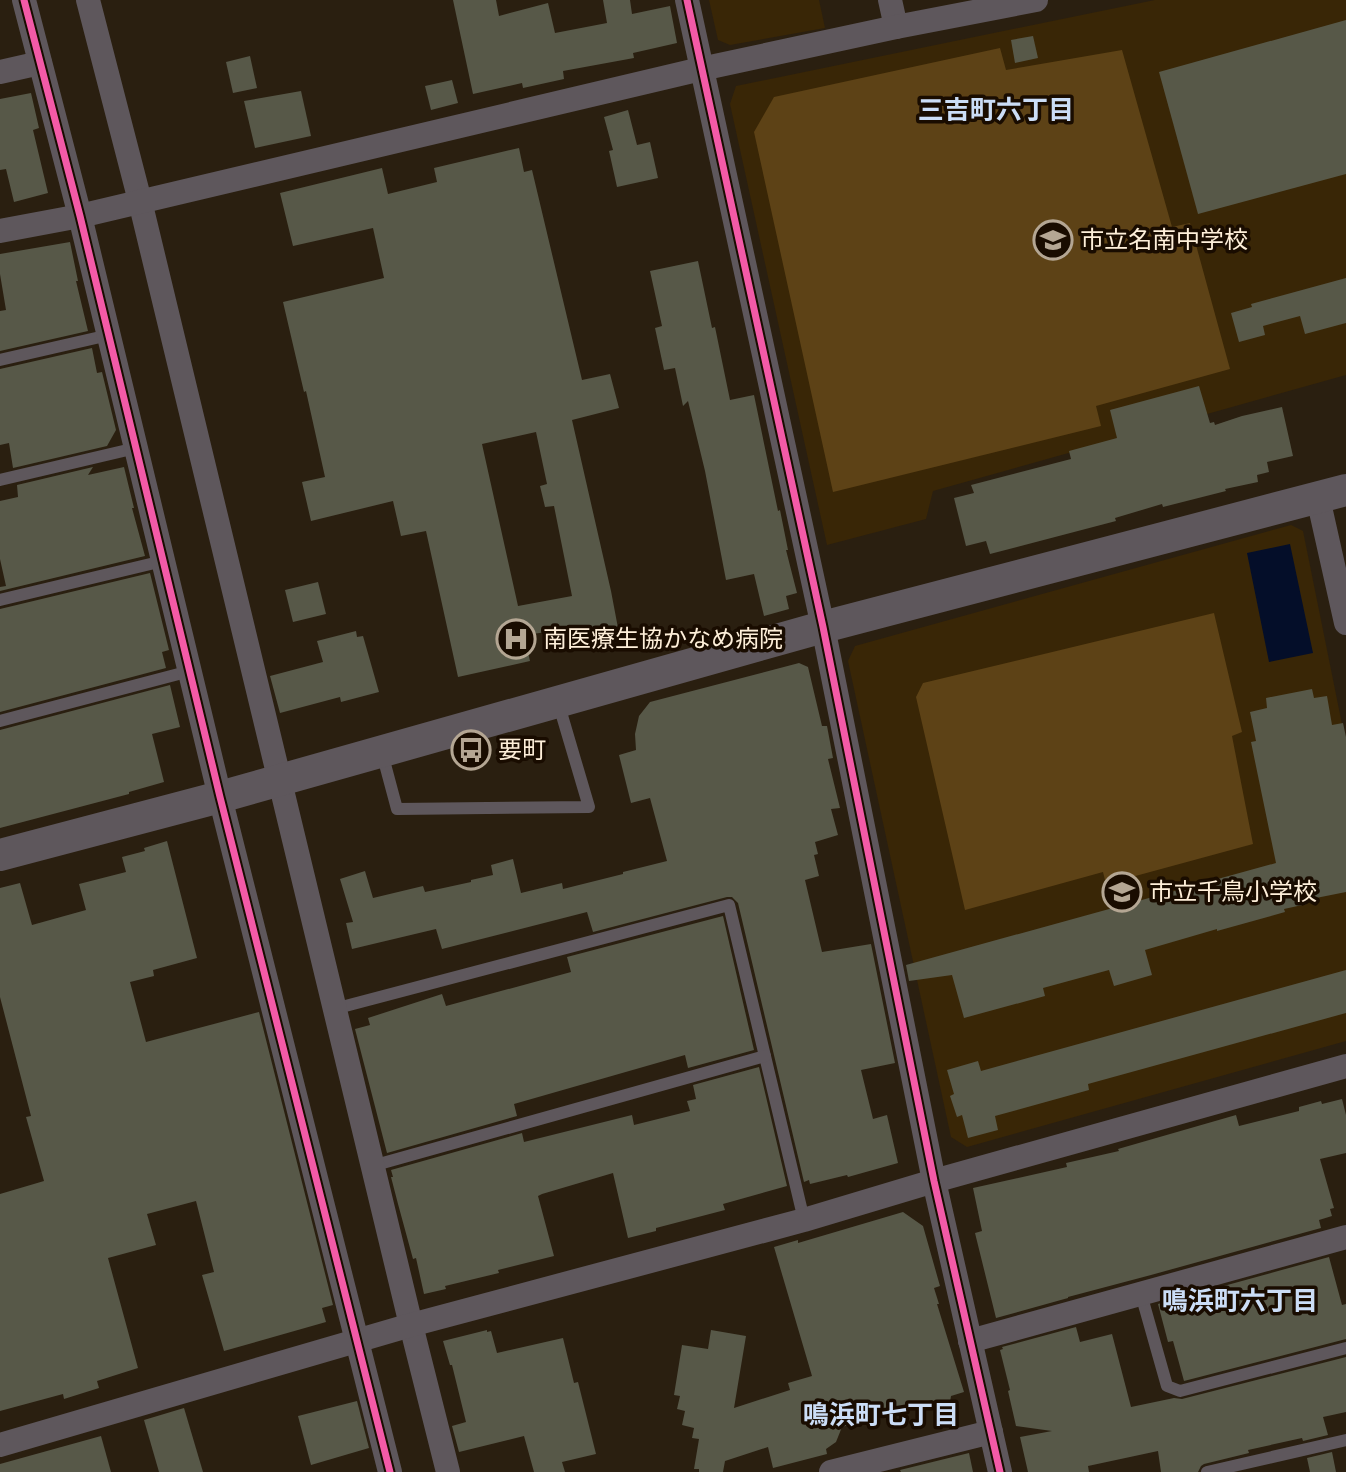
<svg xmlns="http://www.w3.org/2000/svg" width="1346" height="1472" viewBox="0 0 1346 1472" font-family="Signika,'Noto Sans JP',sans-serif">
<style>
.built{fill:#392606}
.green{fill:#5d4216}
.water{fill:#040e29}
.building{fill:#575848;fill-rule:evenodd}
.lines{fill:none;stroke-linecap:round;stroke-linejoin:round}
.service{stroke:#5e575c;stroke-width:12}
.minor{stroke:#5e575c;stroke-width:24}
.tertiary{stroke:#5e575c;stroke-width:32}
.cycleway-casing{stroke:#190c00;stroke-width:11}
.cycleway{stroke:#f35aa7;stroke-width:7}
.labels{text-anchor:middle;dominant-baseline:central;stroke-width:7;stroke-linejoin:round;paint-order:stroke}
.poi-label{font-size:24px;fill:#feefd9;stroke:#190c00;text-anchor:start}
.neighbourhood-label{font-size:26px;font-weight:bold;fill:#cbddf6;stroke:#190c00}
</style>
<rect width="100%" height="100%" fill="#2a1f10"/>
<g class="built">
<path d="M 709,0 L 819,0 L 825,28 L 730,45 L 718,40 Z"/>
<path d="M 1155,0 L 1346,0 L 1346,375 L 933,491 L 926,519 L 827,545 L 730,104 L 736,86 Z"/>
<path d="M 1291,525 L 1303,531 L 1346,744 L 1346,1041 L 967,1147 L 951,1137 L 848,661 L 855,646 Z"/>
</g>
<g class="green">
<path d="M 1000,48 L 1006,70 L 1122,50 L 1172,227 L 1190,223 L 1230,369 L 1096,406 L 1101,426 L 833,492 L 754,132 L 774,97 Z"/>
<path d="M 1214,613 L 1242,732 L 1232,736 L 1253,844 L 1106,884 L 1103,872 L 965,910 L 916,697 L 923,683 Z"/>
</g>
<path class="water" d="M 1290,544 L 1313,653 L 1269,662 L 1247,553 Z"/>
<g class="building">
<path d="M 453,0 L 496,0 L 499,16 L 548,3 L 555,33 L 607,23 L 603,0 L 630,0 L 632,14 L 670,6 L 677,43 L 633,53 L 634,58 L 563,71 L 564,79 L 523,88 L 522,83 L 473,94 Z"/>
<path d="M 1346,20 L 1346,174 L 1198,214 L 1159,72 Z"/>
<path d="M 1033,36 L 1038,58 L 1015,63 L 1011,40 Z"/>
<path d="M 250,56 L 257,88 L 233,93 L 226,62 Z"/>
<path d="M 452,80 L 458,103 L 431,110 L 425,86 Z"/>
<path d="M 301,91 L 311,136 L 255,148 L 244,101 Z"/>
<path d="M 31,93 L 39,128 L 33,130 L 48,193 L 14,202 L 6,169 L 0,170 L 0,99 Z"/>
<path d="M 628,110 L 637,145 L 650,142 L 658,178 L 617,187 L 609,151 L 613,150 L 604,117 Z"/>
<path d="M 519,148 L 524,172 L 532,170 L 582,380 L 610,374 L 619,408 L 572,420 L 611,591 L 618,628 L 603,631 L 605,639 L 574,645 L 571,629 L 524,635 L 530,661 L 458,677 L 426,531 L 401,536 L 393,501 L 311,521 L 302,482 L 325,477 L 306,391 L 304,392 L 283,302 L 384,278 L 373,228 L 293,246 L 280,193 L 382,168 L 388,194 L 437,182 L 434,168 ZM 536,432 L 547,484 L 540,486 L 545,507 L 554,506 L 572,596 L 518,606 L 482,444 Z"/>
<path d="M 70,242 L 78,281 L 76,281 L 88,331 L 0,351 L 0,311 L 6,310 L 0,274 L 0,254 Z"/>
<path d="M 698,261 L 712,328 L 715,327 L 730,400 L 754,395 L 778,511 L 780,510 L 788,550 L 786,550 L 797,593 L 786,596 L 789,609 L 764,616 L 754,574 L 726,580 L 705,471 L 688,401 L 683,406 L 675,368 L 664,370 L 655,328 L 662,326 L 650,271 Z"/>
<path d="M 1346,278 L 1346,323 L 1305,334 L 1300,316 L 1263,326 L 1265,335 L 1239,342 L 1231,313 L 1252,307 L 1251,304 Z"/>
<path d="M 92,348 L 97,373 L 102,372 L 116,430 L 107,446 L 13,468 L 9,443 L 0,445 L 0,369 Z"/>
<path d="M 1199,386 L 1210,423 L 1214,422 L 1215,425 L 1242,416 L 1282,407 L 1293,456 L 1267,462 L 1269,472 L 1257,475 L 1258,482 L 1225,489 L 1226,491 L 1163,507 L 1162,504 L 1115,518 L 1116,521 L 990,554 L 986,541 L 966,546 L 954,498 L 974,493 L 971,485 L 1071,459 L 1069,451 L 1117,438 L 1110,410 Z"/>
<path d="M 93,467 L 88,475 L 124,467 L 134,508 L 132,508 L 145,556 L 0,591 L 0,587 L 6,586 L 0,559 L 0,501 L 18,497 L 17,485 Z"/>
<path d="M 150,573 L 169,650 L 162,652 L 166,668 L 0,712 L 0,609 Z"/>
<path d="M 318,582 L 326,614 L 293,622 L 285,590 Z"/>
<path d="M 356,631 L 357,637 L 363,636 L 379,692 L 341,702 L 340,697 L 280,713 L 270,676 L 323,662 L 317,641 Z"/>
<path d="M 799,663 L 808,667 L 822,726 L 827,726 L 833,758 L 828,759 L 840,808 L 831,809 L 838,835 L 815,842 L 818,854 L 814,855 L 819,876 L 805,880 L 822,952 L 871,944 L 895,1063 L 861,1070 L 873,1119 L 887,1115 L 898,1163 L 848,1177 L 847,1175 L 810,1184 L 809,1180 L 804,1182 L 738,903 L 732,897 L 727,897 L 593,932 L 587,912 L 442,949 L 436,929 L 352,949 L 346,923 L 353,922 L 340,879 L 365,871 L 373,898 L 423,886 L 425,892 L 471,882 L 471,880 L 493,875 L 491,865 L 513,859 L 521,893 L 562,883 L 563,889 L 623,874 L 623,872 L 667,861 L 650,798 L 631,803 L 619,755 L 636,750 L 635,734 L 639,716 L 650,702 Z"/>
<path d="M 170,685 L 180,727 L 152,734 L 164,782 L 129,792 L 129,794 L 0,828 L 0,730 Z"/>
<path d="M 1312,689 L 1314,698 L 1327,696 L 1332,725 L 1343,723 L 1346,737 L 1346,892 L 1306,900 L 1307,904 L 1284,909 L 1285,912 L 1217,931 L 1217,929 L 1145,950 L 1152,975 L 1114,986 L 1109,970 L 1043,988 L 1045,996 L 964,1018 L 952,975 L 909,981 L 906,965 L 1276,863 L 1251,742 L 1256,741 L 1250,712 L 1267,708 L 1266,698 Z"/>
<path d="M 167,841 L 197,958 L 153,970 L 154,976 L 130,982 L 146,1042 L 259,1012 L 333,1305 L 322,1308 L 326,1322 L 224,1351 L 202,1275 L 214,1272 L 196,1201 L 147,1214 L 156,1245 L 108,1258 L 138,1368 L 97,1381 L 99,1388 L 64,1399 L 63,1394 L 0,1411 L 0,1194 L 44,1181 L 26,1117 L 31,1116 L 0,997 L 0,888 L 20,883 L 32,925 L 86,910 L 79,884 L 126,872 L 122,857 L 145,851 L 144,848 Z"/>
<path d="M 723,916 L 754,1050 L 688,1068 L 685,1055 L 514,1104 L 517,1116 L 387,1153 L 355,1029 L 370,1025 L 368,1018 L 442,994 L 446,1006 L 571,972 L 567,957 Z"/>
<path d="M 1346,970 L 1346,1013 L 1088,1084 L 1089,1090 L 995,1116 L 998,1130 L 968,1138 L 962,1115 L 957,1117 L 950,1096 L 954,1094 L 947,1070 L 978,1061 L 981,1071 Z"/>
<path d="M 759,1067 L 787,1186 L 723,1204 L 725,1210 L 656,1228 L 656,1231 L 628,1238 L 613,1173 L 542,1194 L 538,1196 L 554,1256 L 498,1270 L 499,1273 L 445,1286 L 446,1289 L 424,1294 L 416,1258 L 413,1259 L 398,1204 L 391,1177 L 393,1177 L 391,1170 L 522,1133 L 524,1142 L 632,1115 L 634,1125 L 690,1111 L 687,1101 L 696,1099 L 693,1085 Z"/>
<path d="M 1342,1099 L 1346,1115 L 1346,1153 L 1320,1159 L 1334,1208 L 1330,1209 L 1332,1216 L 1319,1220 L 1321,1228 L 1151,1275 L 1068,1297 L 1068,1298 L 996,1318 L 975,1233 L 982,1231 L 973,1188 L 1067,1167 L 1066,1163 L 1119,1151 L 1118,1149 L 1236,1115 L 1239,1126 L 1299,1111 L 1299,1107 L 1321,1101 L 1322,1104 Z"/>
<path d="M 903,1212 L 923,1226 L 940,1286 L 934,1288 L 939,1304 L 937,1304 L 964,1392 L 951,1396 L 947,1421 L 932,1400 L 842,1427 L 836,1442 L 826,1449 L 827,1454 L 773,1468 L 768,1447 L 725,1461 L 723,1472 L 699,1472 L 699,1469 L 694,1469 L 699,1439 L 692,1438 L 694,1428 L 682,1425 L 685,1411 L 677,1409 L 680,1396 L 674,1395 L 682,1345 L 708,1349 L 711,1330 L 746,1336 L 734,1408 L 790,1390 L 788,1383 L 812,1376 L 774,1247 L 798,1240 L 798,1243 Z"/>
<path d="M 1329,1257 L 1342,1305 L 1346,1304 L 1346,1339 L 1184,1381 L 1173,1341 L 1168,1342 L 1158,1304 Z"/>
<path d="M 1076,1327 L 1080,1342 L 1112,1334 L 1131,1407 L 1174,1398 L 1182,1399 L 1346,1357 L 1346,1412 L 1323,1417 L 1328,1435 L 1303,1441 L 1302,1438 L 1248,1450 L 1249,1453 L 1204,1464 L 1201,1466 L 1198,1472 L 1161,1472 L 1158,1451 L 1088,1466 L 1089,1472 L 1028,1472 L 1020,1437 L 1052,1431 L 1016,1426 L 1008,1391 L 1010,1390 L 1000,1350 L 1003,1349 L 1002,1347 Z"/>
<path d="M 487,1330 L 487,1332 L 491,1331 L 497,1353 L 563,1338 L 574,1383 L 578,1382 L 596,1454 L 562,1462 L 565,1472 L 534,1472 L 524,1436 L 459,1452 L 452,1426 L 466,1422 L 452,1365 L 450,1365 L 443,1341 Z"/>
<path d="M 357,1401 L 369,1448 L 311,1465 L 298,1416 Z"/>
<path d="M 184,1408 L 203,1472 L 159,1472 L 144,1420 Z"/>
<path d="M 101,1436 L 111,1472 L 0,1472 L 0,1464 Z"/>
<path d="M 1332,1452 L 1336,1472 L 1310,1472 L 1307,1458 Z"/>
<path d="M 969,1453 L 973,1472 L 901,1472 L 900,1470 Z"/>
</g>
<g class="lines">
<g class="service">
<path d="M 0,360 L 109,335"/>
<path d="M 0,480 L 136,448"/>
<path d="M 0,600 L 163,561"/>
<path d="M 0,721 L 190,671"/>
<path d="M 382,753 L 397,809 L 589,807 L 558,702"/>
<path d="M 334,1009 L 729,905 L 804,1220"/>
<path d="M 372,1166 L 765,1056"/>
<path d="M 1141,1294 L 1167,1386 L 1180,1391 L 1346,1348"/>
<path d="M 1207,1472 L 1346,1440"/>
</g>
<g class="minor">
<path d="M 24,0 L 80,216 L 220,797 L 390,1472"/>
<path d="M 88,0 L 140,201 L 411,1325 L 448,1472"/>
<path d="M 687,0 L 823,627 L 934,1181 L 1000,1472"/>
<path d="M 890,0 L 896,27"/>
<path d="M 0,72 L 40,63"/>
<path d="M 0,231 L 80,216 L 701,69 L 896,27 L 1036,0"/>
<path d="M 1318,498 L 1346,623"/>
<path d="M 970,1341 L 1346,1237"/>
<path d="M 0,1445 L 411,1325 L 804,1220 L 934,1181 L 1346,1066"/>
<path d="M 831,1472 L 991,1432"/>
</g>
<path class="tertiary" d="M 0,855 L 220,797 L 823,627 L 1346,490"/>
<g class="cycleway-casing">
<g id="cycleway">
<path d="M 24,0 L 80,216 L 220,797 L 390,1472"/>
<path d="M 687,0 L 823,627 L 934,1181 L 1000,1472"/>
</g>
</g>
<use href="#cycleway" class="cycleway"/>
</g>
<defs>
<g id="school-ring" transform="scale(2.0125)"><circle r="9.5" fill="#190c00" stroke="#b4a693" stroke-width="1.5"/><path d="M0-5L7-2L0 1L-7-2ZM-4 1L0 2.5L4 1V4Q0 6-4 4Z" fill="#b4a693"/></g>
<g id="hospital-ring" transform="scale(2.0125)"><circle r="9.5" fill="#190c00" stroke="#b4a693" stroke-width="1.5"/><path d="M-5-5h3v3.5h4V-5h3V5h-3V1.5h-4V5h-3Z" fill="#b4a693"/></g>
<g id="bus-ring" transform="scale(2.0125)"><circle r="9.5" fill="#190c00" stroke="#b4a693" stroke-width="1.5"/><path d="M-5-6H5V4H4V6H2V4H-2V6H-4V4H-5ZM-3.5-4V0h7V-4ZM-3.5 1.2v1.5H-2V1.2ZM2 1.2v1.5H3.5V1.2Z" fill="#b4a693"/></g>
</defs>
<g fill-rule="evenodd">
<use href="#school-ring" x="1053" y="240"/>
<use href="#hospital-ring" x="516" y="639"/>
<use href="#bus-ring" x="471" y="750"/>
<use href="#school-ring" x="1122" y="892"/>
</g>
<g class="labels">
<g class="poi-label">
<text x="1080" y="240">市立名南中学校</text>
<text x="543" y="639">南医療生協かなめ病院</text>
<text x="498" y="750">要町</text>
<text x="1149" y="892">市立千鳥小学校</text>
</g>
<g class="neighbourhood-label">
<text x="996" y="111">三吉町六丁目</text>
<text x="1240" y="1302">鳴浜町六丁目</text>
<text x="881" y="1416">鳴浜町七丁目</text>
</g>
</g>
</svg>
